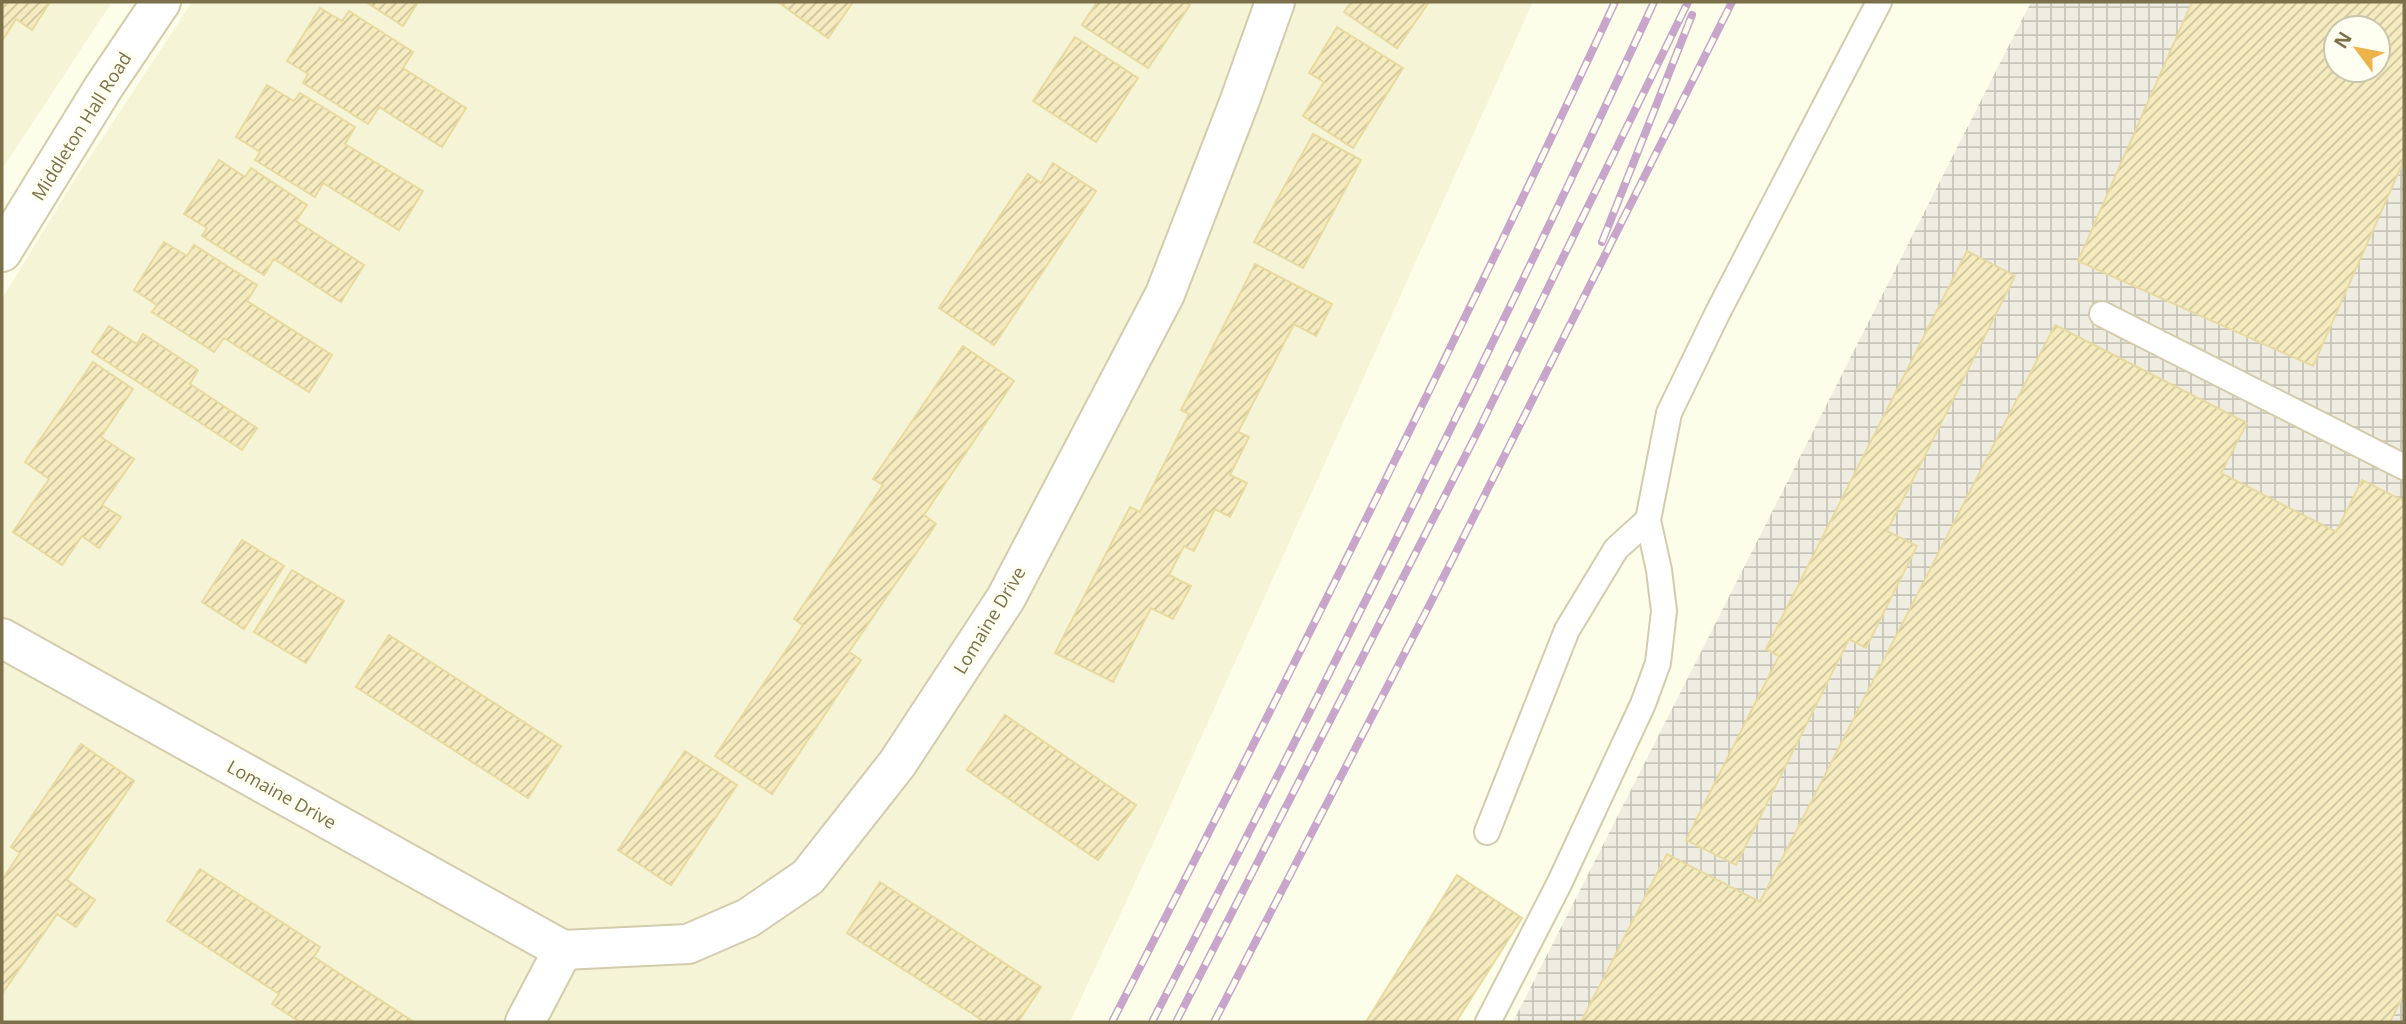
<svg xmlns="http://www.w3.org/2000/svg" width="2406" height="1024" viewBox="0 0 2406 1024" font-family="'Open Sans',sans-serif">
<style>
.residential{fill:#f6f4d7}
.industrial{fill:url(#industrial-grid);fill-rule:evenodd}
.building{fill:url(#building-hatch);stroke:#e8da9f;stroke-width:2;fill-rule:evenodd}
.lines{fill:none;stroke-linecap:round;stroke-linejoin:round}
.service-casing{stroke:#d2ccad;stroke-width:28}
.minor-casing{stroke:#d2ccad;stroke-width:42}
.secondary-casing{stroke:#d2cca8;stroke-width:42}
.service{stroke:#fff;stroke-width:24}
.minor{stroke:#fff;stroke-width:38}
.secondary{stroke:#fff;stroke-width:38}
.rail-casing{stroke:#c8a5ca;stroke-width:8}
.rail{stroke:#fffff1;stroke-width:5;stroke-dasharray:16;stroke-linecap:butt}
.labels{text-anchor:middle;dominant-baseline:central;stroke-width:7;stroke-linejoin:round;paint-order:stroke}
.street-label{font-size:18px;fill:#7b704a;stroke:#fffff1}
</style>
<defs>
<pattern id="industrial-grid" width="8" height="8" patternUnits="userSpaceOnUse" patternTransform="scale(1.75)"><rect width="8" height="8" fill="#efede2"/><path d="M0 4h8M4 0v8" fill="none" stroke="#c7c4b9"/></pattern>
<pattern id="building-hatch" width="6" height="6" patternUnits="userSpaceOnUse" patternTransform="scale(1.75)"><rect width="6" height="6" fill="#f5ebbf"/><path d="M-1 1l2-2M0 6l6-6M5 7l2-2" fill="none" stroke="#cbc39d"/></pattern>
</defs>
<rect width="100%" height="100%" fill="#fdfee9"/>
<g class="residential">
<path d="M 2,2 L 112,2 L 2,169 Z"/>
<path d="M 192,2 L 1533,2 L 1158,833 L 1070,1022 L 2,1022 L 2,299 L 72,184 Z"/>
</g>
<path class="industrial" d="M 2031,2 L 2404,2 L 2404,1022 L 1513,1022 ZM 2336,28 L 2378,28 L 2378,70 L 2336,70 Z"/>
<g class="building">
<path d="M 2,2 L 50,2 L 32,30 L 16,19 L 2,41 Z"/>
<path d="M 366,2 L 418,2 L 403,26 Z"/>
<path d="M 778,2 L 853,2 L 828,38 Z"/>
<path d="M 1097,2 L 1184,2 L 1190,5 L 1148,68 L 1082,25 Z"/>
<path d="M 1351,2 L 1429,2 L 1397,48 L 1344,12 Z"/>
<path d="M 2192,2 L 2404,2 L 2404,160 L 2313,366 L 2078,261 ZM 2336,28 L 2378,28 L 2378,70 L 2336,70 Z"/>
<path d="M 320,8 L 342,21 L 349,11 L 413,52 L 403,68 L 466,108 L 442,147 L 379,107 L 368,124 L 303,83 L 308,74 L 287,61 Z"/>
<path d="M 1337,27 L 1403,68 L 1353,148 L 1303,116 L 1324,82 L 1309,73 Z"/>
<path d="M 1075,37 L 1138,78 L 1096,142 L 1033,101 Z"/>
<path d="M 267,85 L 294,101 L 300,93 L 355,127 L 345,144 L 423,191 L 399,230 L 323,183 L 315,197 L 255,160 L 260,152 L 236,137 Z"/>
<path d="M 1313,134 L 1361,160 L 1303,268 L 1254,242 Z"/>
<path d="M 219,160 L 245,177 L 251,168 L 307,205 L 296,221 L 364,265 L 341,302 L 274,259 L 264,275 L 202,236 L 207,228 L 184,214 Z"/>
<path d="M 1053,163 L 1096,191 L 994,345 L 939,308 L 1028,174 L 1041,183 Z"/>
<path d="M 164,242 L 187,256 L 194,245 L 257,285 L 247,301 L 332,355 L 309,392 L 224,338 L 214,352 L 152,312 L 157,305 L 134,290 Z"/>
<path d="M 1967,251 L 2015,276 L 1887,531 L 1917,546 L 1866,648 L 1849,639 L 1736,865 L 1686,840 L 1779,656 L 1766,649 Z"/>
<path d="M 1255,264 L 1332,304 L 1316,336 L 1294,324 L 1238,432 L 1249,437 L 1230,475 L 1247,483 L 1230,517 L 1215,509 L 1194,551 L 1184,546 L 1169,575 L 1191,586 L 1173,619 L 1151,608 L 1113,682 L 1055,653 L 1130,507 L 1140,512 L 1189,414 L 1181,410 Z"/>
<path d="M 2055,325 L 2247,423 L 2221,473 L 2336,532 L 2362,480 L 2404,501 L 2404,994 L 2390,1022 L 1581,1022 L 1667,854 L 1760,902 Z"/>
<path d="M 109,326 L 137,344 L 143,334 L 198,370 L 190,384 L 257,428 L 242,450 L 92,352 Z"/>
<path d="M 963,346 L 1014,381 L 924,515 L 936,524 L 849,652 L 861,660 L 772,794 L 715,756 L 803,625 L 794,619 L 883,485 L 873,479 Z"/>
<path d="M 93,362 L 133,389 L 101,437 L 134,459 L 102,505 L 121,517 L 99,548 L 82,536 L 62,565 L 13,532 L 49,479 L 25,462 Z"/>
<path d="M 242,540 L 284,566 L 244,629 L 202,602 Z"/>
<path d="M 292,570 L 344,601 L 306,663 L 254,632 Z"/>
<path d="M 389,635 L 561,746 L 528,798 L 356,687 Z"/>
<path d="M 1005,715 L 1136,805 L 1098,860 L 967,770 Z"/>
<path d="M 81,744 L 134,781 L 67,880 L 95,900 L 76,927 L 57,914 L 2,994 L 2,880 L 20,853 L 11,847 Z"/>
<path d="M 685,751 L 737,785 L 671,885 L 618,850 Z"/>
<path d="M 200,869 L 320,947 L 314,957 L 414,1022 L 300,1022 L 272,1004 L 279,994 L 167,921 Z"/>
<path d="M 1457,875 L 1522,918 L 1456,1022 L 1366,1022 Z"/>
<path d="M 880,882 L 1041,987 L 1018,1022 L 985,1022 L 847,933 Z"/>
</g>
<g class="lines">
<g class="service-casing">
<g id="service">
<path d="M 2102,314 L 2404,467"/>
<path d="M 1487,832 L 1567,630 L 1616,549 L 1648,520"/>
<path d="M 1488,1022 L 1559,884 L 1643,704 L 1658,663 L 1664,611 L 1659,570 L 1648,520 L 1669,413 L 1718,312 L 1879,2"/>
</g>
</g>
<g class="minor-casing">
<g id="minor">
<path d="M 2,638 L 563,950 L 688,944 L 748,918 L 808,877 L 897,764 L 1006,598 L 1165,294 L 1240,100 L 1275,2"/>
<path d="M 525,1022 L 563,950"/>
</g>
</g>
<g class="secondary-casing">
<path id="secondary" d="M 2,252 L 103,88 L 161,2"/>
</g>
<use href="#service" class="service"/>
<use href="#minor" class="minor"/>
<use href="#secondary" class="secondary"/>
<g class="rail-casing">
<g id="rail">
<path d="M 1602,242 L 1692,15"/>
<path d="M 1112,1022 C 1285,685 1455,346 1615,2"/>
<path d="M 1152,1022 C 1325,685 1495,346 1654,2"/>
<path d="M 1176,1022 L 1479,429 L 1688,2"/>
<path d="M 1214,1022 L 1430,604 L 1732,2"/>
</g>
</g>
<use href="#rail" class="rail"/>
</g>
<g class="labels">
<g class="street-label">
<text transform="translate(81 126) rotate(-58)">Middleton Hall Road</text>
<text transform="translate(989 620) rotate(-59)">Lomaine Drive</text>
<text transform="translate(282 794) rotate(29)">Lomaine Drive</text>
</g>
</g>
<rect width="2406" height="1024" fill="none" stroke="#7b704a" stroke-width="7"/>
<g transform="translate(2357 49) rotate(302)"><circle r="33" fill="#fffff1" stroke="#cac6ae" stroke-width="2"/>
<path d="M0-5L12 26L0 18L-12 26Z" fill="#edb249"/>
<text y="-10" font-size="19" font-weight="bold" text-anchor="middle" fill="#7b704a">N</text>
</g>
</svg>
